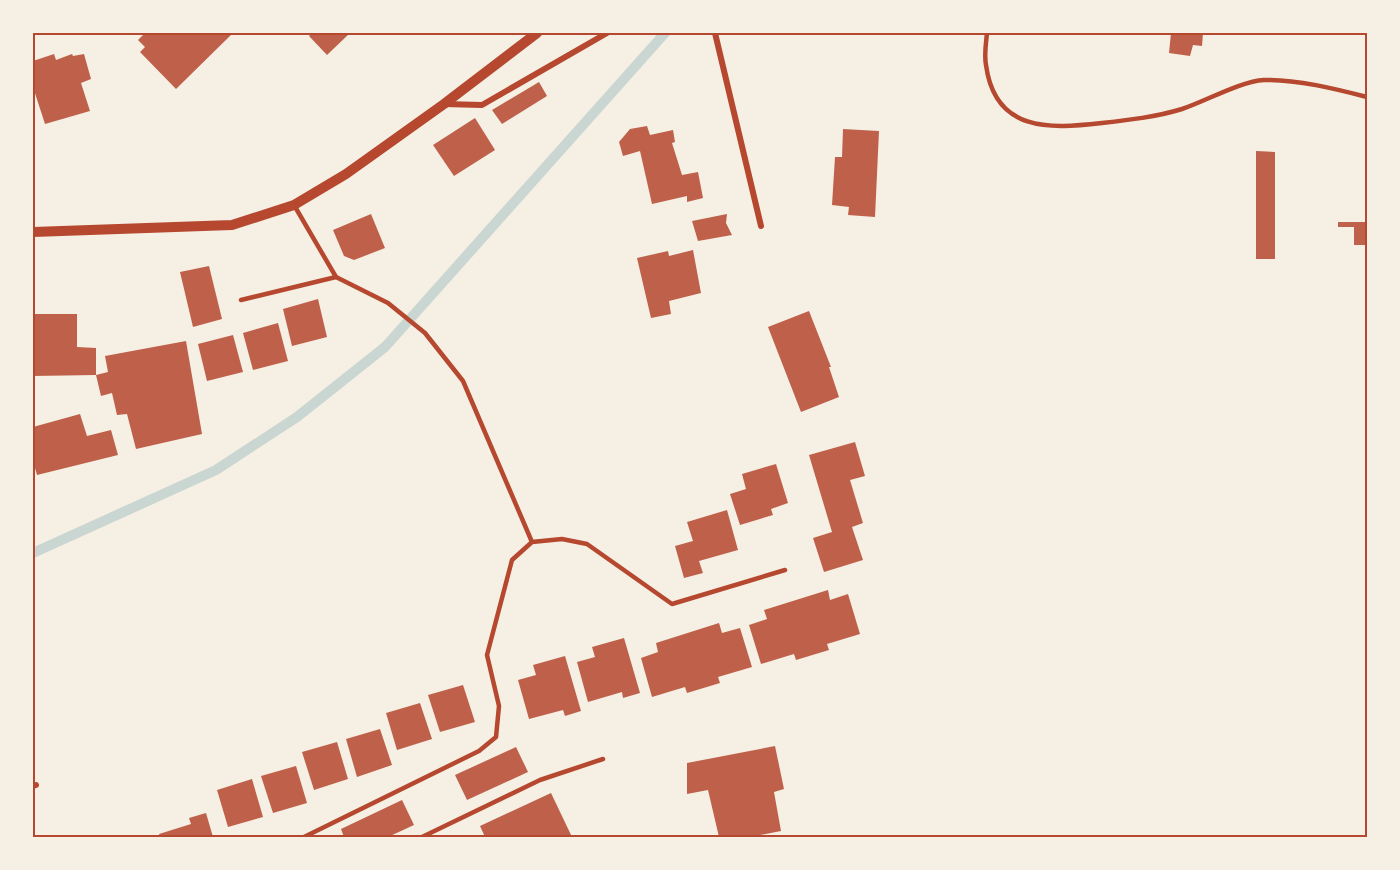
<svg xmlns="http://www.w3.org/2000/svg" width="1400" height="870" viewBox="0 0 1400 870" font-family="Cabin,sans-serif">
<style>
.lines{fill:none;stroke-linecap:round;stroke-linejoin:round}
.stream{stroke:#c9d6d2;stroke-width:10}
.building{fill:#bf614a}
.service{stroke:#b5482f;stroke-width:4.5}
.minor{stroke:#b5482f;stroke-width:6}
.tertiary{stroke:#b5482f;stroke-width:10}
.neatline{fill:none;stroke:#b5482f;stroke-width:2}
</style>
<rect width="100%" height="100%" fill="#f6efe4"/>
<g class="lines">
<path class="stream" d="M 33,553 L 216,470 L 297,417 L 385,347 L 665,33"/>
</g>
<g class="building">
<path d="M 145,33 L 233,33 L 176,89 L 140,52 L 145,47 L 138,40 Z"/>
<path d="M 312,33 L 350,33 L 327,55 L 309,36 Z"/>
<path d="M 1171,33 L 1203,33 L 1202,46 L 1193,45 L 1190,56 L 1169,53 Z"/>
<path d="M 54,54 L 56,60 L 72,54 L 73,56 L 84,54 L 91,79 L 81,83 L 90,111 L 45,124 L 33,87 L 33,61 Z"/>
<path d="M 539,82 L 547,96 L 502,124 L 492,110 Z"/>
<path d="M 475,118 L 495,150 L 454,176 L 433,145 Z"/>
<path d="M 647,126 L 650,135 L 673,130 L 675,142 L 672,143 L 682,175 L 698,172 L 703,198 L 687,202 L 687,196 L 652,204 L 640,151 L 623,156 L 619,142 L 630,129 Z"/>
<path d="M 843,129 L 879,131 L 875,217 L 848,215 L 849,207 L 832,205 L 835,157 L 842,157 Z"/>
<path d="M 1256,151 L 1275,152 L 1275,259 L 1256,259 Z"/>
<path d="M 371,214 L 385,248 L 354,260 L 344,256 L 333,230 Z"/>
<path d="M 727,214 L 726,223 L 732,235 L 698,241 L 692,221 Z"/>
<path d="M 1338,222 L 1366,222 L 1367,245 L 1354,245 L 1354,227 L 1338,227 Z"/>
<path d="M 693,250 L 701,293 L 669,301 L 671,314 L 651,318 L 637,258 L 668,251 L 669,256 Z"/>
<path d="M 209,266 L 222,319 L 193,327 L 180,272 Z"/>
<path d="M 318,299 L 327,337 L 292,346 L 283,309 Z"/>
<path d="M 809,311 L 831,367 L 829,367 L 839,397 L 801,412 L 768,327 Z"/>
<path d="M 33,314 L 77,314 L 77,347 L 96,348 L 96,375 L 33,376 Z"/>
<path d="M 278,323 L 288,361 L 253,370 L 243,333 Z"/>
<path d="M 233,335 L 243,372 L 207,381 L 198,344 Z"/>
<path d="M 186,341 L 202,434 L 136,449 L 127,414 L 117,415 L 112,393 L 101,396 L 96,375 L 108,372 L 105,356 Z"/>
<path d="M 80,414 L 87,436 L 111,430 L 118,455 L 37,475 L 33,461 L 33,427 Z"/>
<path d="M 855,442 L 865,476 L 850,480 L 863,523 L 852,527 L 863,560 L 824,572 L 813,538 L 832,532 L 809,455 Z"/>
<path d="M 776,464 L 788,503 L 771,509 L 773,515 L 740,525 L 730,494 L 746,489 L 742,474 Z"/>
<path d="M 727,510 L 738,550 L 699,561 L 703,573 L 684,578 L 675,546 L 693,541 L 687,522 Z"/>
<path d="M 828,590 L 830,600 L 848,594 L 860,634 L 827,644 L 829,650 L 796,660 L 794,654 L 761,664 L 749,625 L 767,619 L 764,610 Z"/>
<path d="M 719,623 L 722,633 L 740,628 L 752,667 L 718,677 L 720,683 L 687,693 L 685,687 L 652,697 L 641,658 L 658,652 L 656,643 Z"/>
<path d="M 624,638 L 640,693 L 623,698 L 622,692 L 588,702 L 577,662 L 595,657 L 592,647 Z"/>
<path d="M 565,656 L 581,711 L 565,716 L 563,710 L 529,719 L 518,680 L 536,675 L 533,665 Z"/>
<path d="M 463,685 L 475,722 L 440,732 L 428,695 Z"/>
<path d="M 420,703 L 432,739 L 397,750 L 386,713 Z"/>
<path d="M 380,729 L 392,765 L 357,777 L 346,739 Z"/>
<path d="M 337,742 L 348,779 L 314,790 L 302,752 Z"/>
<path d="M 775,746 L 784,789 L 774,792 L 781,831 L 750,837 L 719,837 L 708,790 L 687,794 L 687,763 Z"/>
<path d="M 516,747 L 528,772 L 467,800 L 455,775 Z"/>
<path d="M 296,766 L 307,803 L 273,813 L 261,776 Z"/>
<path d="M 252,779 L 263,817 L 228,827 L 217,790 Z"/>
<path d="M 551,793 L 572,837 L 485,837 L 480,826 Z"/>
<path d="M 402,800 L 414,825 L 388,837 L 344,837 L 341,829 Z"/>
<path d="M 206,813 L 213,837 L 160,837 L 159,834 L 191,824 L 189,818 Z"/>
</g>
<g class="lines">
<g class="service">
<path d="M 987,33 C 986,43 984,55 986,65 C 995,132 1049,129 1102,123 C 1129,120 1156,117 1182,109 C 1206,101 1241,81 1264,80 C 1296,79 1336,89 1367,97"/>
<path d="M 294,205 L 336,277 L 388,303 L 425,333 L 463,381 L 532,542"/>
<path d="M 241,300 L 336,277"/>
<path d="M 304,837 L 479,751 L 496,737 L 499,706 L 487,655 L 512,560 L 532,542 L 562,539 L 587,544 L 672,604 L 785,570"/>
<path d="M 422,837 L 540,780 L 603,759"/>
</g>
<g class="minor">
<path d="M 715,33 L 761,226"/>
<path d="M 444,104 L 482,105 L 607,33"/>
<path d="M 33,786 L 36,785"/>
</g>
<path class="tertiary" d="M 33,232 L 232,225 L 294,205 L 346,174 L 444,104 L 537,33"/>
</g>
<rect width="1400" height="870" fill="none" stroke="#f6efe4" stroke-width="69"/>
<rect x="34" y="34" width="1332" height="802" class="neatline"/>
</svg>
